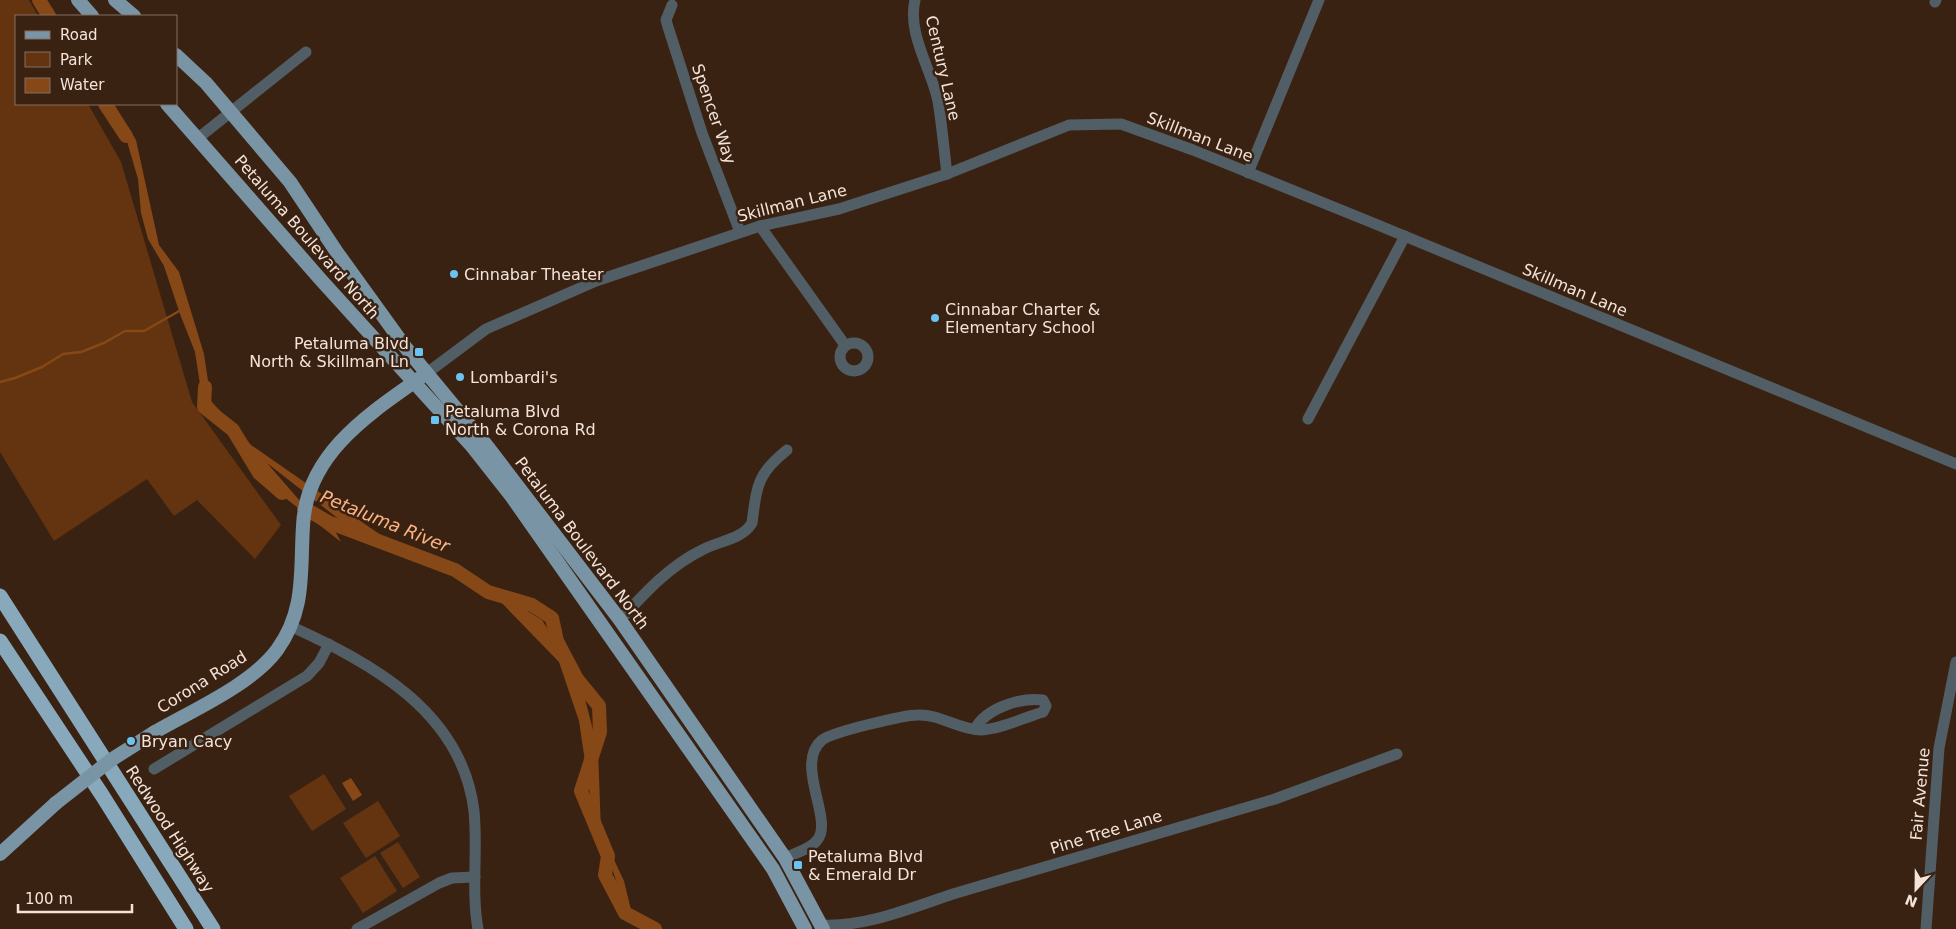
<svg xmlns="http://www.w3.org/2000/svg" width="1956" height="929" viewBox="0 0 1956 929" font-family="'DejaVu Sans',sans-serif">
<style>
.green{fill:#643410}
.water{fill:#864817}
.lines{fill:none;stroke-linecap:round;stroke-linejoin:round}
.stream{stroke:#864817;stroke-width:2.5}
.river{stroke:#864817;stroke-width:14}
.minor{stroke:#515e66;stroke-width:11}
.major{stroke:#7994a4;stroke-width:14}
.highway{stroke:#88a9bc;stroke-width:15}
.major-bridge{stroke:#7994a4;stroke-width:14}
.poi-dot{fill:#6ac3f1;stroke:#3a2212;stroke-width:2}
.labels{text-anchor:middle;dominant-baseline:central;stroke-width:5;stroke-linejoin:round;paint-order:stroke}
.street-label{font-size:16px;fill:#f4e3d9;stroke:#3a2212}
.poi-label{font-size:16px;fill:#f4e3d9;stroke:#3a2212;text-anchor:start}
.water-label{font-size:18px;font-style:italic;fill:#fcb281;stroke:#3a2212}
</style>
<rect width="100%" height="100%" fill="#3a2212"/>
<g class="green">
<path d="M 0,0 L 29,0 L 38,16 L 16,16 L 16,104 L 88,104 L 121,162 L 192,402 L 281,525 L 255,559 L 197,500 L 174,516 L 147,479 L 54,541 L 0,452 Z"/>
<path d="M 324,774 L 346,809 L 312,831 L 289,796 Z"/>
<path d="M 378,801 L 400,836 L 366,858 L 343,823 Z"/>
<path d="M 398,842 L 420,877 L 403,888 L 380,853 Z"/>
<path d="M 375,856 L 397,891 L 363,913 L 340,878 Z"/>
</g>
<g class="water">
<path d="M 107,104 L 114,104 L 136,140 L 159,245 L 179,272 L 204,354 L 211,401 L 251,445 L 398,547 L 485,584 L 542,620 L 580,680 L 598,749 L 601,832 L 624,881 L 632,914 L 657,929 L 642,929 L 633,925 L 624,906 L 612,868 L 597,842 L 579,721 L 559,662 L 496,597 L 446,571 L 363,538 L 267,463 L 300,501 L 334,529 L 341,542 L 274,489 L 242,444 L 203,404 L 195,352 L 180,314 L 164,266 L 148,239 L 141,213 L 138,179 L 126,138 Z"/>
<path d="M 351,778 L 362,795 L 353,801 L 342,783 Z"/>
</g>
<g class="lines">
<path class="stream" d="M 0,382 L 15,378 L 42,367 L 63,354 L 81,352 L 104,343 L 125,331 L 144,331 L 181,310"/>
<g class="river">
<path d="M 39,0 L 49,16"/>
<path d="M 105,104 L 126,136"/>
<path d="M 205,387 L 204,407 L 233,430 L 259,473 L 282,493"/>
<path d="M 304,508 L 328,522 L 455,570 L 488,592 L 532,605 L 552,618 L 557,641 L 577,679 L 599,706 L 600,732 L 581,791 L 608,856 L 605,875 L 625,913 L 655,929"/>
</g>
<g class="minor">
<path d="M 915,0 C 907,34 931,68 938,101 C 942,125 944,150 947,174"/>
<path d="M 1935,2 L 1936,0"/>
<path d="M 672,5 L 666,20 L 668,27 L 702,133 L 740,232"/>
<path d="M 197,139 L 306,52"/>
<path d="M 1248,173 L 1319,0"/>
<path d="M 760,226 L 845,345"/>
<circle cx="854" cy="357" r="14"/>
<path d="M 427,373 L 486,329 L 596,281 L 760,226 L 839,209 L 947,174 L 1069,125 L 1121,124 L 1193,150 L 1373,223 L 1956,464"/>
<path d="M 1308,419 L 1405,236"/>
<path d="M 620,620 C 644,594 669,566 702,550 C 718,541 742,540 752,523 C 757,485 757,474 787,450"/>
<path d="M 290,626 C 372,663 462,712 474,811 C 478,850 471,890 478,929"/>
<path d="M 154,769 L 307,676 L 319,663 L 329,644"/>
<path d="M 785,858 C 794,853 812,849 818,839 C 833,818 794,764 822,740 C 832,732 904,715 918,715 C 940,714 959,730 981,730 C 1001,729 1023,718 1043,712 L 1046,706 L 1043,700 C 1021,697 986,708 975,729"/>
<path d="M 822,925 C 866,927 911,908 953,894 L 1275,799 L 1397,754"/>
<path d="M 357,929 L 439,883 L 452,878 L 475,877"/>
<path d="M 1926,929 L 1939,748 L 1956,662"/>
</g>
<g class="major">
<path d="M 78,0 L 92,16"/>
<path d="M 115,0 L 134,16"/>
<path d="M 176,55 L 206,83 L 290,182 L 336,251 L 406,348 L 487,446 L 620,620 L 785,858 L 823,929"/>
<path d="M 167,104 L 321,280 L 471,445 L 512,497 L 773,869 L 805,929"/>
<path d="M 155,732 C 193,710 251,685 277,650 C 306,610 300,572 303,526 C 306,455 367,415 420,378"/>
<path d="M 0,854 L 56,803"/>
</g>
<g class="highway">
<path d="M 0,596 L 213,929"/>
<path d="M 0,641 L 102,795 L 186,929"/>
</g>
<path class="major-bridge" d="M 56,803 L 111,760 L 155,732"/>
</g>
<g class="poi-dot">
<circle cx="454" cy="274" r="5"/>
<circle cx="935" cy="318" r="5"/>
<rect x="414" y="347" width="10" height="10" rx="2.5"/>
<circle cx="460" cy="377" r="5"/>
<rect x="430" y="415" width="10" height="10" rx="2.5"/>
<circle cx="131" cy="741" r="5"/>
<rect x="793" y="860" width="10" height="10" rx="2.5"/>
</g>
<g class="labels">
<g class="street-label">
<text transform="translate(943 68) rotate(77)">Century Lane</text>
<text transform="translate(714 114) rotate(71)">Spencer Way</text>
<text transform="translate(1200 137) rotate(21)">Skillman Lane</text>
<text transform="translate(792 203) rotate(-14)">Skillman Lane</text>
<text transform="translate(307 237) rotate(49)">Petaluma Boulevard North</text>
<text transform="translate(1575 290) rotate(23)">Skillman Lane</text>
<text transform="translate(582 543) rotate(53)">Petaluma Boulevard North</text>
<text transform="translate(202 682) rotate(-32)">Corona Road</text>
<text transform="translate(1920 794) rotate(-85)">Fair Avenue</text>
<text transform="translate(170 829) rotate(57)">Redwood Highway</text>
<text transform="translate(1106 832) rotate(-17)">Pine Tree Lane</text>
</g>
<g class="poi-label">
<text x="464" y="274">Cinnabar Theater</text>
<text x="945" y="309">Cinnabar Charter &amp;<tspan x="945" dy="18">Elementary School</tspan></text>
<text x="409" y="343" text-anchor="end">Petaluma Blvd<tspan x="409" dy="18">North &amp; Skillman Ln</tspan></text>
<text x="470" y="377">Lombardi's</text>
<text x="445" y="411">Petaluma Blvd<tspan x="445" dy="18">North &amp; Corona Rd</tspan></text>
<text x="141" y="741">Bryan Cacy</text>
<text x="808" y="856">Petaluma Blvd<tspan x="808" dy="18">&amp; Emerald Dr</tspan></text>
</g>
<g class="water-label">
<text transform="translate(385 521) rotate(22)">Petaluma River</text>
</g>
</g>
<rect x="15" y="15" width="162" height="90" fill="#3a2212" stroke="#846f62"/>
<rect x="25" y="31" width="25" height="8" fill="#7994a4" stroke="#846f62"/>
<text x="60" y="40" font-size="15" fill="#f4e3d9">Road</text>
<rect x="25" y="52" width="25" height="15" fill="#643410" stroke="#846f62"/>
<text x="60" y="65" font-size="15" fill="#f4e3d9">Park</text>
<rect x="25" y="78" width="25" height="15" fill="#864817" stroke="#846f62"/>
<text x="60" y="90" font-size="15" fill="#f4e3d9">Water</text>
<g transform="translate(1916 889) rotate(202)" stroke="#3a2212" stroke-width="4" paint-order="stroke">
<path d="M0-4L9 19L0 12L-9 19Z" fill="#f4e3d9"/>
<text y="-8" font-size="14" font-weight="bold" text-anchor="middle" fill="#f4e3d9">N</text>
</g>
<path d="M18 904v8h114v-8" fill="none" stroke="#f4e3d9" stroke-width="2.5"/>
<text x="25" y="904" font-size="15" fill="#f4e3d9" stroke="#3a2212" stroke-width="4" paint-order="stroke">100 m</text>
</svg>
